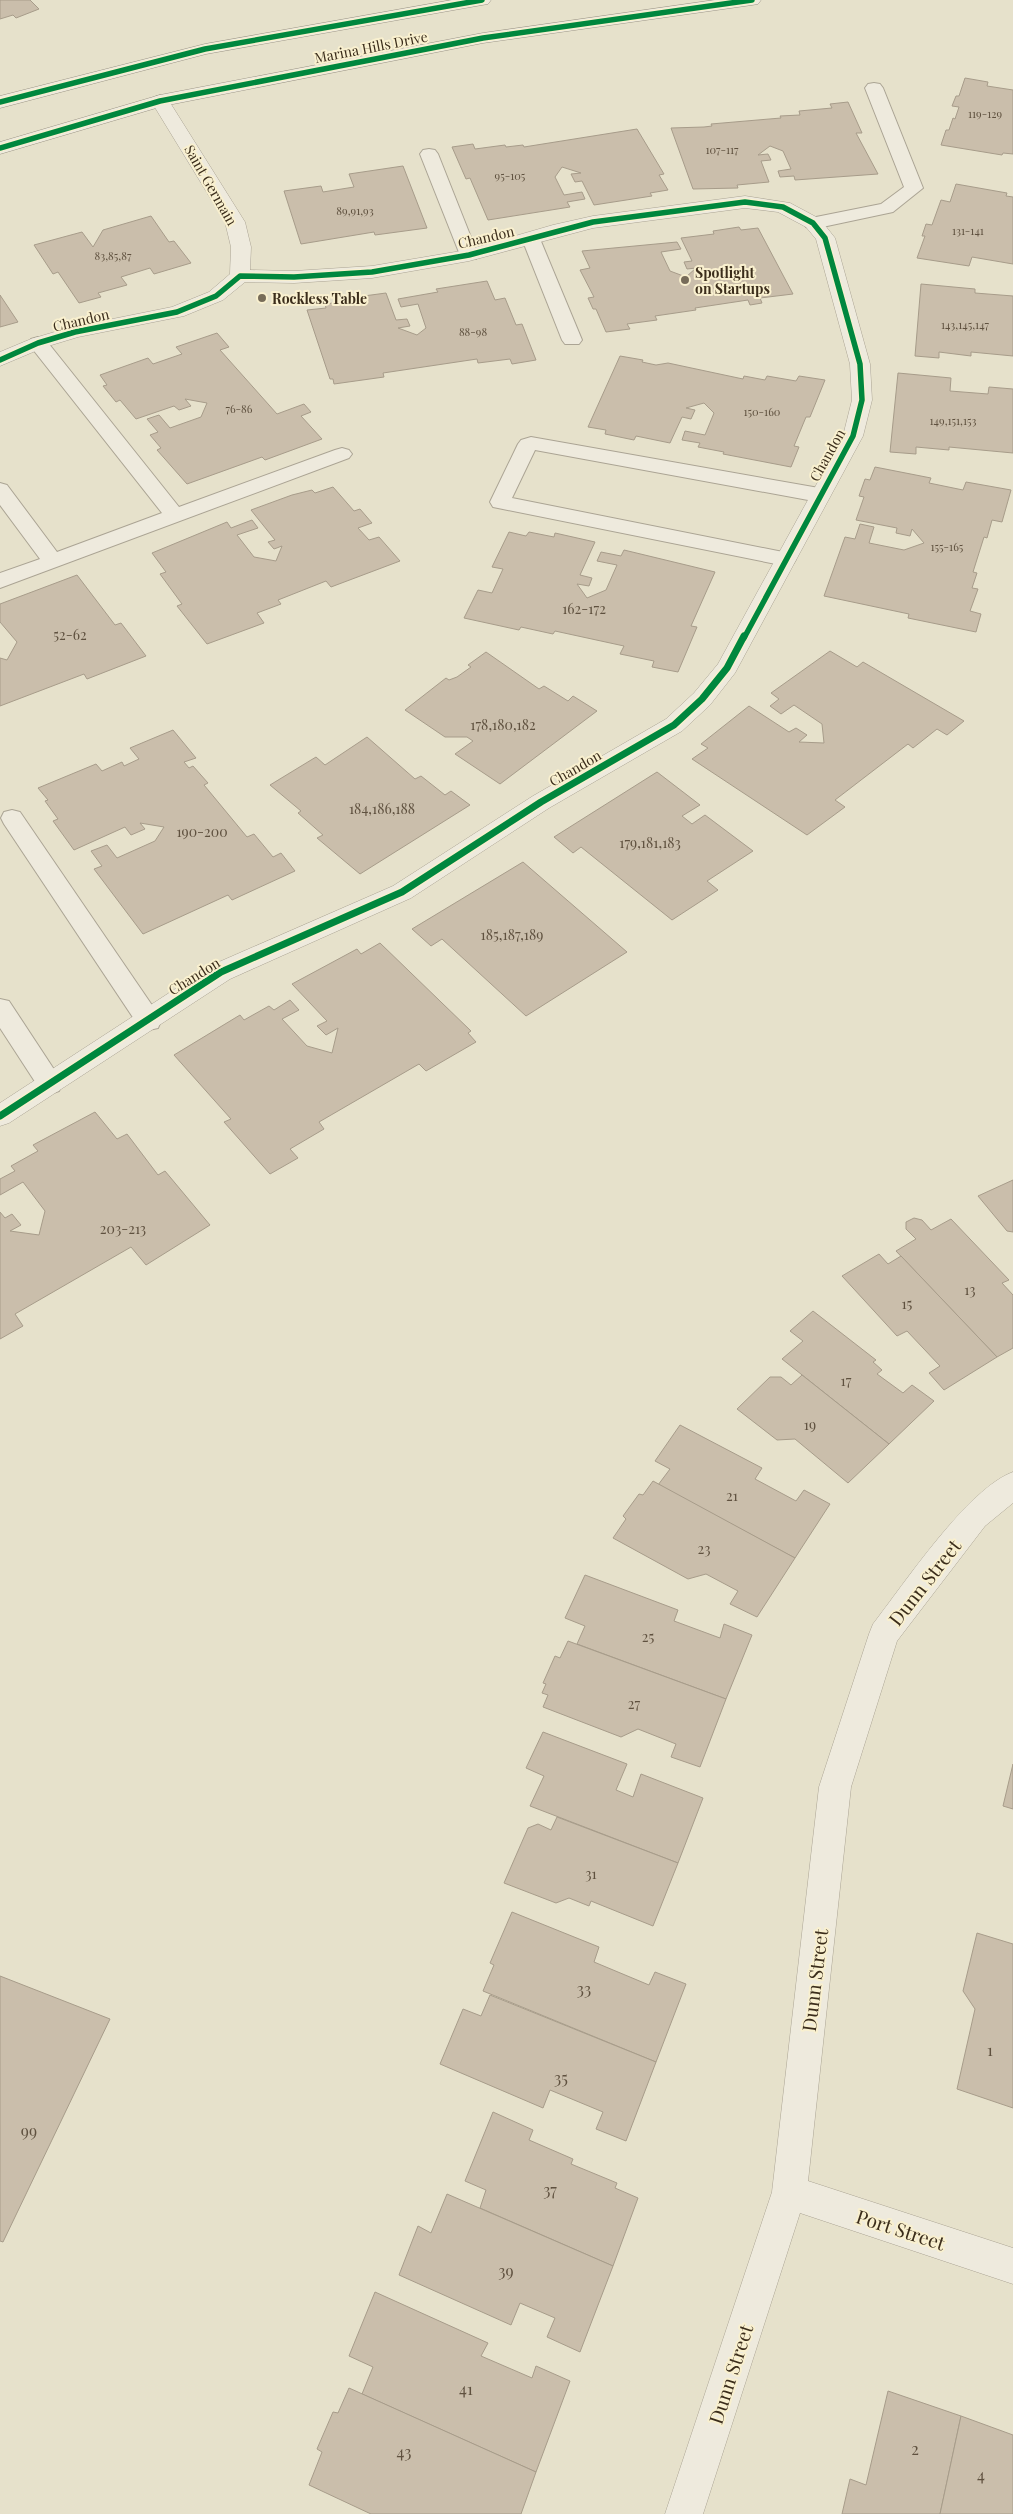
<svg xmlns="http://www.w3.org/2000/svg" width="1013" height="2514" viewBox="0 0 1013 2514" font-family="'Playfair Display',serif">
<style>
.building{fill:#cabeab;stroke:#a79c8a}
.lines{fill:none;stroke-linecap:round;stroke-linejoin:round}
.lane-casing{stroke:#aba494;stroke-width:2}
.street-casing{stroke:#aba494;stroke-width:1}
.secondary-casing{stroke:#9b9484;stroke-width:1}
.lane{fill:#eeeadd;fill-rule:evenodd}
.street{fill:#eeeadd;fill-rule:evenodd}
.secondary{fill:#eeeadd;fill-rule:evenodd}
.cycleway-far1-casing{stroke:#f9f0cf;stroke-width:8}
.cycleway-casing{stroke:#f9f0cf;stroke-width:10}
.cycleway-far1{stroke:#00873e;stroke-width:5.5}
.cycleway{stroke:#00873e;stroke-width:7}
.poi-dot{fill:#776c59;stroke:#f9f0cf;stroke-width:2}
.labels{text-anchor:middle;dominant-baseline:central;stroke-width:4;stroke-linejoin:round;paint-order:stroke}
.far-number-label{font-size:11px;fill:#5f513f}
.far-street-label{font-size:14px;fill:#3b2d1b;stroke:#f9f0cf}
.far-poi-label{font-size:14px;font-weight:bold;fill:#3b2d1b;stroke:#f9f0cf;text-anchor:start}
.number-label{font-size:14px;fill:#5f513f}
.near-number-label{font-size:16px;fill:#5f513f}
.near-street-label{font-size:19px;fill:#3b2d1b;stroke:#f9f0cf}
</style>
<rect width="100%" height="100%" fill="#e6e1cb"/>
<g class="building">
<path d="M 0,0 L 30,0 L 39,9 L 16,18 L 13,15 L 0,19 Z"/>
<path d="M 965,78 L 988,82 L 987,86 L 1013,90 L 1013,154 L 1003,153 L 1002,155 L 941,145 L 946,130 L 949,130 L 953,118 L 955,119 L 959,107 L 952,106 L 956,96 L 959,96 Z"/>
<path d="M 848,102 L 862,133 L 856,133 L 878,174 L 795,180 L 794,176 L 780,177 L 778,171 L 791,169 L 783,151 L 770,146 L 758,155 L 768,154 L 771,160 L 761,161 L 769,182 L 737,185 L 738,188 L 693,189 L 671,128 L 704,127 L 712,126 L 711,124 L 781,118 L 780,116 L 800,115 L 799,111 L 832,108 L 830,104 Z"/>
<path d="M 637,129 L 664,174 L 659,175 L 668,190 L 650,193 L 652,196 L 594,205 L 582,181 L 575,182 L 571,174 L 581,173 L 562,167 L 555,177 L 564,195 L 582,192 L 585,199 L 567,202 L 570,207 L 488,220 L 470,178 L 466,179 L 452,147 L 473,144 L 475,149 L 505,145 L 506,147 L 523,145 L 524,147 Z"/>
<path d="M 403,166 L 427,228 L 375,235 L 374,232 L 301,244 L 284,191 L 321,186 L 323,192 L 354,187 L 349,174 Z"/>
<path d="M 956,184 L 1007,193 L 1006,196 L 1013,197 L 1013,264 L 972,257 L 969,266 L 917,258 L 925,236 L 922,236 L 926,224 L 932,225 L 941,200 L 950,202 Z"/>
<path d="M 151,216 L 169,242 L 174,241 L 191,263 L 154,274 L 150,268 L 121,277 L 127,285 L 98,293 L 101,297 L 79,303 L 58,272 L 53,274 L 34,245 L 82,232 L 93,247 L 103,230 Z"/>
<path d="M 739,227 L 741,230 L 758,228 L 793,294 L 760,298 L 762,303 L 750,305 L 748,300 L 695,308 L 696,310 L 655,316 L 657,320 L 627,324 L 630,329 L 606,332 L 596,309 L 593,309 L 588,298 L 594,297 L 580,270 L 590,268 L 582,251 L 677,242 L 681,249 L 661,252 L 670,271 L 686,277 L 696,268 L 687,269 L 684,262 L 692,261 L 681,238 L 714,234 L 713,231 Z"/>
<path d="M 487,281 L 495,300 L 505,298 L 516,325 L 522,324 L 536,360 L 512,364 L 510,359 L 478,363 L 477,359 L 383,373 L 384,377 L 334,384 L 333,379 L 330,379 L 307,310 L 326,308 L 325,304 L 350,301 L 349,298 L 386,293 L 396,320 L 407,319 L 410,326 L 398,328 L 417,335 L 426,328 L 418,304 L 401,307 L 398,299 L 438,292 L 436,289 Z"/>
<path d="M 921,284 L 975,289 L 975,293 L 1013,296 L 1013,356 L 971,352 L 971,356 L 939,352 L 939,358 L 915,356 Z"/>
<path d="M 0,295 L 18,322 L 0,327 Z"/>
<path d="M 217,333 L 229,347 L 220,350 L 277,414 L 304,404 L 311,412 L 301,416 L 322,439 L 265,460 L 262,457 L 187,484 L 157,450 L 161,448 L 150,435 L 158,432 L 147,419 L 159,415 L 170,428 L 201,417 L 207,403 L 185,399 L 191,406 L 179,410 L 174,406 L 136,419 L 120,400 L 116,402 L 103,386 L 107,385 L 100,375 L 148,358 L 153,364 L 182,354 L 176,347 Z"/>
<path d="M 620,356 L 643,360 L 642,362 L 656,365 L 668,363 L 743,379 L 744,376 L 765,380 L 767,376 L 796,381 L 799,376 L 825,380 L 810,417 L 806,417 L 794,446 L 799,447 L 791,467 L 723,454 L 724,452 L 698,447 L 700,443 L 682,440 L 685,431 L 705,435 L 714,413 L 704,403 L 686,408 L 695,410 L 691,419 L 682,417 L 670,443 L 636,436 L 634,440 L 605,434 L 606,430 L 588,427 Z"/>
<path d="M 898,373 L 951,378 L 950,391 L 988,394 L 989,387 L 1013,389 L 1013,453 L 949,447 L 949,450 L 916,447 L 916,454 L 890,452 Z"/>
<path d="M 875,467 L 931,478 L 929,483 L 963,490 L 966,482 L 1011,490 L 1002,522 L 992,520 L 987,538 L 984,537 L 973,572 L 977,573 L 972,588 L 978,589 L 970,611 L 981,614 L 976,632 L 908,618 L 909,614 L 824,596 L 845,537 L 855,539 L 860,524 L 874,527 L 869,543 L 904,550 L 924,543 L 912,529 L 910,536 L 896,533 L 897,528 L 856,520 L 864,497 L 859,496 L 865,479 L 870,480 Z"/>
<path d="M 333,487 L 354,511 L 360,509 L 372,523 L 358,528 L 369,540 L 379,537 L 400,561 L 331,587 L 326,581 L 278,600 L 281,604 L 257,613 L 264,623 L 207,644 L 177,606 L 182,604 L 160,574 L 166,572 L 152,553 L 227,522 L 231,528 L 252,520 L 258,528 L 237,535 L 254,557 L 276,561 L 282,546 L 274,549 L 268,542 L 275,540 L 251,510 L 292,495 L 312,490 L 315,493 Z"/>
<path d="M 509,532 L 526,536 L 529,532 L 554,537 L 555,533 L 595,542 L 580,575 L 592,578 L 589,586 L 577,584 L 587,598 L 606,590 L 617,565 L 597,561 L 601,552 L 621,556 L 624,550 L 715,572 L 691,626 L 697,627 L 678,672 L 652,667 L 654,661 L 620,654 L 624,646 L 555,631 L 553,634 L 521,627 L 519,630 L 464,618 L 478,590 L 492,593 L 503,569 L 492,567 Z"/>
<path d="M 77,575 L 115,625 L 121,623 L 146,656 L 87,679 L 84,674 L 0,706 L 0,658 L 7,660 L 17,642 L 0,622 L 0,604 Z"/>
<path d="M 830,651 L 857,667 L 863,662 L 964,721 L 947,735 L 937,729 L 913,748 L 908,744 L 835,800 L 845,807 L 807,835 L 692,759 L 708,748 L 701,744 L 749,706 L 789,732 L 796,728 L 807,735 L 799,742 L 824,743 L 822,724 L 794,705 L 781,714 L 770,706 L 779,699 L 771,693 Z"/>
<path d="M 486,652 L 539,689 L 544,686 L 568,701 L 573,696 L 597,711 L 500,784 L 455,754 L 473,741 L 467,737 L 445,737 L 405,710 L 446,678 L 449,680 L 457,677 L 471,667 L 468,665 Z"/>
<path d="M 173,730 L 196,758 L 184,762 L 189,768 L 193,766 L 208,783 L 204,785 L 247,837 L 254,834 L 273,857 L 281,853 L 295,871 L 232,900 L 228,895 L 143,934 L 94,869 L 102,866 L 91,851 L 107,845 L 117,858 L 155,841 L 164,827 L 140,823 L 145,829 L 131,835 L 125,827 L 74,850 L 53,821 L 58,819 L 45,801 L 48,800 L 38,788 L 96,764 L 102,771 L 122,762 L 124,766 L 139,759 L 130,748 Z"/>
<path d="M 367,737 L 415,779 L 421,776 L 445,795 L 451,791 L 470,805 L 360,874 L 317,838 L 323,835 L 298,813 L 301,811 L 270,785 L 316,757 L 325,765 Z"/>
<path d="M 657,772 L 700,805 L 682,816 L 692,824 L 705,815 L 753,851 L 707,881 L 718,890 L 672,920 L 581,847 L 573,853 L 554,837 Z"/>
<path d="M 523,862 L 627,952 L 526,1016 L 442,939 L 431,946 L 412,929 Z"/>
<path d="M 380,943 L 471,1031 L 468,1033 L 476,1042 L 426,1071 L 419,1064 L 319,1122 L 324,1129 L 290,1149 L 298,1158 L 270,1174 L 224,1122 L 231,1119 L 174,1055 L 240,1015 L 244,1020 L 269,1006 L 274,1010 L 290,1000 L 299,1010 L 282,1019 L 307,1046 L 332,1053 L 338,1028 L 326,1035 L 317,1026 L 327,1021 L 292,984 L 357,949 L 361,954 Z"/>
<path d="M 95,1112 L 117,1139 L 127,1134 L 158,1175 L 165,1171 L 210,1225 L 146,1265 L 131,1247 L 15,1314 L 23,1326 L 0,1339 L 0,1212 L 5,1218 L 12,1214 L 21,1225 L 10,1231 L 39,1235 L 45,1211 L 23,1182 L 0,1195 L 0,1179 L 15,1171 L 11,1166 L 38,1151 L 33,1145 Z"/>
<path d="M 1013,1180 L 1013,1232 L 1007,1231 L 978,1196 Z"/>
<path d="M 914,1218 L 922,1220 L 931,1230 L 951,1219 L 1009,1280 L 1002,1283 L 1013,1295 L 1013,1348 L 997,1357 L 896,1251 L 916,1239 L 906,1229 L 906,1222 Z"/>
<path d="M 879,1254 L 888,1264 L 901,1256 L 997,1357 L 944,1390 L 929,1373 L 940,1366 L 907,1331 L 897,1336 L 842,1276 Z"/>
<path d="M 813,1311 L 876,1360 L 873,1362 L 882,1370 L 877,1374 L 903,1393 L 912,1385 L 934,1401 L 889,1444 L 782,1359 L 803,1341 L 790,1331 Z"/>
<path d="M 802,1375 L 889,1444 L 848,1483 L 795,1439 L 777,1440 L 737,1409 L 770,1377 L 781,1377 L 791,1385 Z"/>
<path d="M 680,1425 L 762,1468 L 755,1479 L 796,1501 L 804,1490 L 830,1504 L 795,1558 L 658,1485 L 670,1469 L 655,1461 Z"/>
<path d="M 653,1481 L 795,1558 L 757,1617 L 730,1604 L 738,1591 L 706,1574 L 688,1579 L 613,1538 L 626,1519 L 623,1516 L 639,1494 L 643,1495 Z"/>
<path d="M 585,1575 L 678,1610 L 674,1621 L 720,1638 L 724,1624 L 752,1635 L 726,1699 L 577,1644 L 585,1626 L 565,1618 Z"/>
<path d="M 568,1641 L 726,1699 L 700,1767 L 671,1757 L 676,1744 L 638,1729 L 621,1737 L 543,1707 L 548,1695 L 542,1693 L 546,1684 L 543,1683 L 555,1656 L 560,1658 Z"/>
<path d="M 543,1732 L 627,1764 L 616,1790 L 633,1797 L 641,1774 L 703,1798 L 678,1863 L 530,1806 L 544,1776 L 526,1768 Z"/>
<path d="M 1013,1764 L 1013,1809 L 1003,1806 Z"/>
<path d="M 557,1817 L 678,1863 L 653,1926 L 591,1901 L 589,1906 L 569,1898 L 556,1903 L 504,1883 L 528,1828 L 538,1824 L 551,1830 Z"/>
<path d="M 512,1912 L 599,1947 L 594,1962 L 649,1985 L 655,1972 L 686,1984 L 656,2062 L 483,1991 L 494,1965 L 490,1963 Z"/>
<path d="M 977,1933 L 1013,1944 L 1013,2108 L 957,2089 L 975,2009 L 963,1991 Z"/>
<path d="M 0,1976 L 110,2019 L 3,2242 L 0,2241 Z"/>
<path d="M 490,1995 L 656,2062 L 626,2141 L 596,2129 L 603,2112 L 550,2090 L 543,2108 L 440,2064 L 463,2009 L 481,2016 Z"/>
<path d="M 493,2112 L 533,2130 L 529,2140 L 573,2159 L 571,2164 L 617,2183 L 615,2188 L 638,2198 L 613,2266 L 480,2208 L 486,2190 L 465,2181 Z"/>
<path d="M 447,2194 L 613,2266 L 580,2352 L 547,2337 L 555,2318 L 520,2303 L 511,2325 L 399,2275 L 418,2226 L 431,2233 Z"/>
<path d="M 375,2292 L 488,2343 L 481,2356 L 532,2378 L 536,2366 L 570,2381 L 536,2472 L 362,2394 L 373,2367 L 349,2356 Z"/>
<path d="M 349,2388 L 536,2472 L 521,2514 L 371,2514 L 309,2485 L 322,2452 L 317,2449 L 333,2412 L 338,2413 Z"/>
<path d="M 888,2391 L 961,2416 L 940,2514 L 842,2514 L 850,2479 L 866,2485 Z"/>
<path d="M 961,2416 L 1013,2435 L 1013,2514 L 940,2514 Z"/>
</g>
<g class="lines">
<g class="lane-casing">
<g id="lane">
<path d="M 874,83 L 880,84 L 883,88 L 923,188 L 893,212 L 813,229 L 806,227 L 804,223 L 806,219 L 881,204 L 904,187 L 865,88 L 868,84 Z"/>
<path d="M 429,149 L 435,150 L 438,154 L 478,255 L 476,259 L 462,259 L 460,255 L 420,154 L 423,150 Z"/>
<path d="M 531,233 L 538,235 L 540,239 L 582,340 L 579,344 L 565,344 L 562,340 L 522,239 L 524,235 Z"/>
<path d="M 38,337 L 45,339 L 179,507 L 335,450 L 342,448 L 349,450 L 352,454 L 349,458 L 0,588 L 0,573 L 40,559 L 0,505 L 0,483 L 7,485 L 57,552 L 162,513 L 31,347 L 28,343 L 31,339 Z"/>
<path d="M 531,437 L 819,488 L 826,490 L 829,495 L 826,500 L 819,502 L 535,450 L 512,498 L 793,554 L 796,559 L 793,564 L 786,566 L 493,507 L 490,502 L 518,444 L 521,440 Z"/>
<path d="M 12,810 L 20,812 L 158,1014 L 161,1021 L 158,1028 L 149,1030 L 140,1028 L 4,824 L 1,818 L 4,812 Z"/>
<path d="M 0,999 L 9,1001 L 59,1077 L 62,1084 L 59,1091 L 50,1094 L 41,1091 L 0,1028 Z"/>
</g>
</g>
<g class="street-casing">
<g id="street">
<path d="M 160,95 L 166,97 L 169,101 L 245,222 L 251,247 L 250,270 L 294,271 L 372,266 L 467,250 L 553,225 L 593,216 L 745,196 L 790,203 L 820,219 L 835,238 L 870,364 L 872,400 L 863,436 L 735,673 L 710,705 L 682,731 L 549,808 L 411,898 L 230,979 L 9,1123 L 0,1126 L 0,1103 L 212,965 L 393,886 L 533,796 L 666,719 L 694,693 L 718,664 L 843,436 L 852,400 L 850,364 L 816,239 L 806,227 L 778,212 L 745,208 L 593,228 L 469,261 L 372,278 L 294,283 L 245,282 L 223,300 L 184,316 L 78,337 L 45,347 L 0,366 L 0,352 L 31,339 L 68,328 L 172,307 L 209,292 L 230,274 L 231,247 L 225,222 L 151,101 L 154,97 Z"/>
<path d="M 1013,1472 L 1013,1503 L 985,1526 L 897,1641 L 851,1787 L 808,2181 L 1013,2248 L 1013,2284 L 800,2213 L 703,2514 L 665,2514 L 772,2192 L 819,1787 L 869,1634 L 873,1624 C 904,1584 968,1488 1013,1472 Z"/>
</g>
</g>
<g class="secondary-casing">
<g id="secondary">
<path d="M 452,0 L 491,0 L 488,4 L 482,5 L 206,54 L 0,108 L 0,96 L 205,44 Z"/>
<path d="M 715,0 L 761,0 L 758,4 L 752,5 L 483,43 L 163,106 L 0,154 L 0,142 L 160,95 L 483,33 Z"/>
</g>
</g>
<use href="#lane" class="lane"/>
<use href="#street" class="street"/>
<use href="#secondary" class="secondary"/>
<g class="cycleway-far1-casing">
<g id="cycleway-far1">
<path d="M 0,102 L 205,49 L 482,0"/>
<path d="M 0,148 L 160,101 L 483,38 L 752,0"/>
<path d="M 0,360 L 38,343 L 75,332 L 177,312 L 216,296 L 240,276 L 294,277 L 372,272 L 469,255 L 593,222 L 745,202 L 783,207 L 813,223 L 825,238 L 860,364 L 862,400 L 853,436 L 744,638"/>
</g>
</g>
<g class="cycleway-casing">
<path id="cycleway" d="M 0,1116 L 221,972 L 402,892 L 541,802 L 674,725 L 702,699 L 727,668 L 744,636"/>
</g>
<use href="#cycleway-far1" class="cycleway-far1"/>
<use href="#cycleway" class="cycleway"/>
</g>
<g class="poi-dot">
<circle cx="685" cy="280" r="5"/>
<circle cx="262" cy="298" r="5"/>
</g>
<g class="labels">
<g class="far-number-label">
<text x="985" y="113">119-129</text>
<text x="722" y="149">107-117</text>
<text x="510" y="175">95-105</text>
<text x="355" y="210">89,91,93</text>
<text x="968" y="230">131-141</text>
<text x="113" y="255">83,85,87</text>
<text x="965" y="324">143,145,147</text>
<text x="473" y="331">88-98</text>
<text x="239" y="408">76-86</text>
<text x="762" y="411">150-160</text>
<text x="953" y="420">149,151,153</text>
<text x="947" y="546">155-165</text>
</g>
<g class="far-street-label">
<text transform="translate(371 47) rotate(-11)">Marina Hills Drive</text>
<text transform="translate(211 185) rotate(60)">Saint Germain</text>
<text transform="translate(486 237) rotate(-13)">Chandon</text>
<text transform="translate(81 320) rotate(-13)">Chandon</text>
<text transform="translate(827 455) rotate(-61)">Chandon</text>
<text transform="translate(575 768) rotate(-30)">Chandon</text>
<text transform="translate(194 976) rotate(-32)">Chandon</text>
</g>
<g class="far-poi-label">
<text x="695" y="272">Spotlight<tspan x="695" dy="16">on Startups</tspan></text>
<text x="272" y="298">Rockless Table</text>
</g>
<g class="number-label">
<text x="584" y="608">162-172</text>
<text x="70" y="634">52-62</text>
<text x="503" y="724">178,180,182</text>
<text x="382" y="808">184,186,188</text>
<text x="202" y="831">190-200</text>
<text x="650" y="842">179,181,183</text>
<text x="512" y="934">185,187,189</text>
<text x="123" y="1228">203-213</text>
<text x="970" y="1289">13</text>
<text x="907" y="1303">15</text>
<text x="846" y="1380">17</text>
<text x="810" y="1424">19</text>
<text x="732" y="1495">21</text>
<text x="704" y="1548">23</text>
<text x="648" y="1636">25</text>
<text x="634" y="1703">27</text>
<text x="591" y="1873">31</text>
</g>
<g class="near-number-label">
<text x="584" y="1988">33</text>
<text x="990" y="2049">1</text>
<text x="561" y="2077">35</text>
<text x="29" y="2130">99</text>
<text x="550" y="2189">37</text>
<text x="506" y="2270">39</text>
<text x="466" y="2388">41</text>
<text x="915" y="2448">2</text>
<text x="404" y="2451">43</text>
<text x="981" y="2474">4</text>
</g>
<g class="near-street-label">
<text transform="translate(924 1582) rotate(-52)">Dunn Street</text>
<text transform="translate(814 1980) rotate(-83)">Dunn Street</text>
<text transform="translate(901 2229) rotate(18)">Port Street</text>
<text transform="translate(730 2374) rotate(-72)">Dunn Street</text>
</g>
</g>
</svg>
